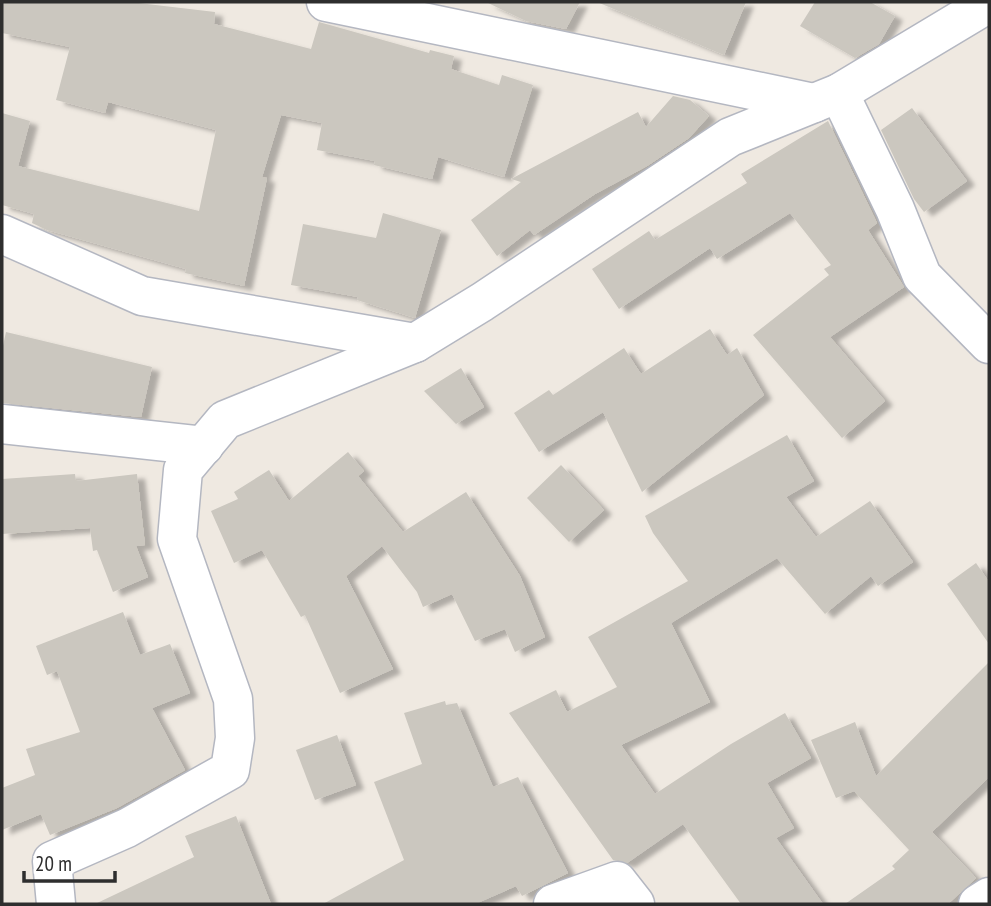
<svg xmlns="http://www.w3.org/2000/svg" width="991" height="906" viewBox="0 0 991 906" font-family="'PT Sans Narrow',sans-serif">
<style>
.building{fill:#cbc7bf;filter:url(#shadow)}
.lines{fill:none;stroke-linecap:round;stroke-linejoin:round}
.minor-casing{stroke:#b4b7c1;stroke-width:41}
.minor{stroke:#fff;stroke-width:38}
</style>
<defs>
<filter id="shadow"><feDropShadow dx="8" dy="4.5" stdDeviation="2" flood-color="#0004"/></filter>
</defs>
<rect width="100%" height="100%" fill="#efe9e1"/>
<g class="building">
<path d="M 2,2 L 130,2 L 215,12 L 214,24 L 311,49 L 319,22 L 429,53 L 430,50 L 454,56 L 451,69 L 499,85 L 502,75 L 533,85 L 504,177 L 438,157 L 432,179 L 374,165 L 375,161 L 317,150 L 322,123 L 281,115 L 262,177 L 267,178 L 244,286 L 185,273 L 186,269 L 47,230 L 32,223 L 34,214 L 2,205 L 2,113 L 30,121 L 18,166 L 199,211 L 216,130 L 108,102 L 105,113 L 56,100 L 70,47 L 2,33 Z"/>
<path d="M 486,2 L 580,2 L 566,29 L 526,21 Z"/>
<path d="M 597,2 L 746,2 L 724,55 Z"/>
<path d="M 815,2 L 870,2 L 895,16 L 879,44 L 855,58 L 800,26 Z"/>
<path d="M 673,96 L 690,100 L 709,116 L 689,138 L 647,166 L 595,194 L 534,235 L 530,230 L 497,256 L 471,220 L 521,182 L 511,179 L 638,112 L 646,127 Z"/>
<path d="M 912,108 L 967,181 L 924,212 L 914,199 L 881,130 Z"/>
<path d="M 828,121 L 877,223 L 868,230 L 904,287 L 830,337 L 885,401 L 842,438 L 753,335 L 829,275 L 824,269 L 831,265 L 790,213 L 717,259 L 710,248 L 619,309 L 592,269 L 649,231 L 655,240 L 747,183 L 741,174 Z"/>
<path d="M 383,213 L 441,230 L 415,318 L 357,300 L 358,297 L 291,285 L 303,224 L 376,238 Z"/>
<path d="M 710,329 L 727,355 L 737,348 L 764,395 L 642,492 L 603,412 L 539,452 L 514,413 L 549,390 L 553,395 L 624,348 L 641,374 Z"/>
<path d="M 6,332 L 152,367 L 141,417 L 2,403 L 2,350 Z"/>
<path d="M 461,368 L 484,407 L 456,424 L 424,391 Z"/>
<path d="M 787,435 L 814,481 L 786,497 L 816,537 L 870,501 L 913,562 L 878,586 L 871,576 L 825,614 L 777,558 L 671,623 L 710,702 L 621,745 L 655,794 L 731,744 L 785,713 L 811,758 L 767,783 L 794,828 L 776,838 L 823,904 L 741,904 L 683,824 L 627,863 L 613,860 L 509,713 L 556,690 L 567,712 L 617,687 L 588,637 L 688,581 L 653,533 L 645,516 Z"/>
<path d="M 348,452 L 364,471 L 358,476 L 403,532 L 466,492 L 520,576 L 545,637 L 515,652 L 505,629 L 475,641 L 452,594 L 423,607 L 417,592 L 382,546 L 346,576 L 393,669 L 340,693 L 305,615 L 301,617 L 262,550 L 234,563 L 211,511 L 238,499 L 234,492 L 269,470 L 289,501 Z"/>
<path d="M 561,465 L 604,510 L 569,542 L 527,498 Z"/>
<path d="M 75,474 L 76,481 L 137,474 L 145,545 L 136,546 L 148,577 L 113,592 L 97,550 L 93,551 L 90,528 L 2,534 L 2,479 Z"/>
<path d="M 976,563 L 989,582 L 989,644 L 947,584 Z"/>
<path d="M 123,612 L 140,655 L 170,644 L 190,693 L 152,708 L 185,770 L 117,808 L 50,835 L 41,814 L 2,830 L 2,788 L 35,775 L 26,749 L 80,732 L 57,671 L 47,675 L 36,646 Z"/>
<path d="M 989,662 L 989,777 L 932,832 L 976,878 L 948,904 L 845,904 L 895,869 L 892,866 L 909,850 L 854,791 L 836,798 L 811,740 L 855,722 L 876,776 Z"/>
<path d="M 445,701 L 446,705 L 457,703 L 493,787 L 518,777 L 568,873 L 522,896 L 516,886 L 475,904 L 323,904 L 404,860 L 374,782 L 422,764 L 404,713 Z"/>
<path d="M 337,735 L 356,785 L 315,800 L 296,750 Z"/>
<path d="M 236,816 L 271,904 L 95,904 L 194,857 L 185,836 Z"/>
</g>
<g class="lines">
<g class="minor-casing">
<g id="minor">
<path d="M 326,2 L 814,103"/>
<path d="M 839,93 L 895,209 L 922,276 L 989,344"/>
<path d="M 2,234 L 142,296 L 415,343"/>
<path d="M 2,424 L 204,446"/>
<path d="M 56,904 L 52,861 L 127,828 L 230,770 L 235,738 L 233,699 L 177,539 L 183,470 L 225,420 L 415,343 L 482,302 L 730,137 L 839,93 L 989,3"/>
<path d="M 553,904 L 617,881 L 635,904"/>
<path d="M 978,904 L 989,897"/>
</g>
</g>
<use href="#minor" class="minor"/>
</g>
<rect width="991" height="906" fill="none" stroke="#2e2e2e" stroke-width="7"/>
<path d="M24 871v10h91v-10" fill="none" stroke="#2e2e2e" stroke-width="3.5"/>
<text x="35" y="871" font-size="21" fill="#2e2e2e" stroke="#ffffff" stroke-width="5" paint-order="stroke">20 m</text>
</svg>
